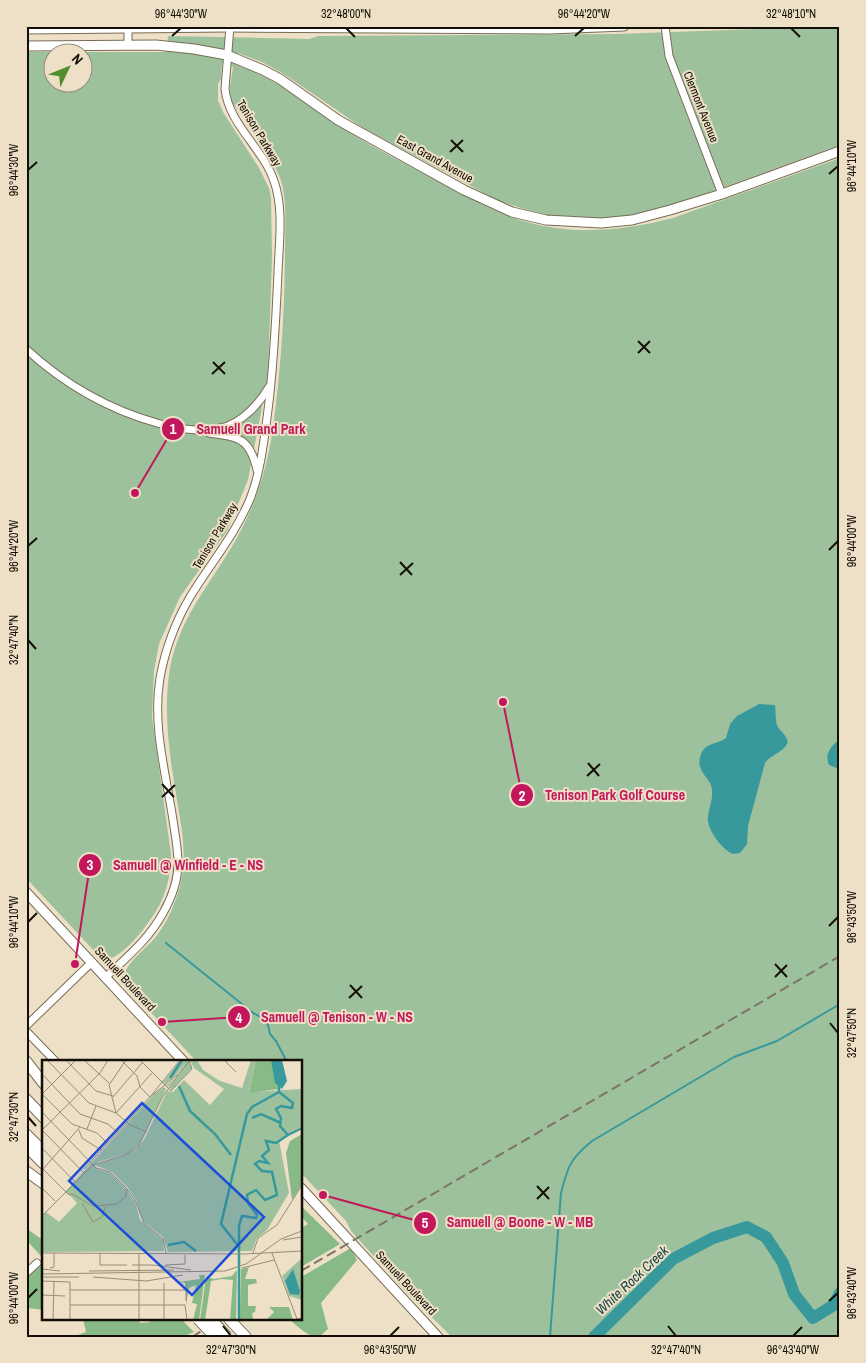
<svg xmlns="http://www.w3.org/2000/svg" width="866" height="1363" viewBox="0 0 866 1363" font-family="'Archivo Narrow',sans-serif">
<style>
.green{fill:#9ec19d;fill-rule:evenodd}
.forest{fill:#88ba87}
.water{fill:#38999d}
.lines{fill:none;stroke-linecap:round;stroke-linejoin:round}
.stream{stroke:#38999d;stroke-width:2}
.river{stroke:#38999d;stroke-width:12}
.minor-casing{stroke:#786c56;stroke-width:9}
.major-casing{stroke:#786c56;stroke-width:11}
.highway-casing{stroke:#786c56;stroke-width:12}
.minor{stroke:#fff;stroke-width:7}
.major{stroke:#fff;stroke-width:9}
.highway{stroke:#fff;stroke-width:10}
.rail{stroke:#7d7464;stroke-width:2;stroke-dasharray:10 5;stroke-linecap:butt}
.highway-bridge-casing{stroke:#786c56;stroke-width:12;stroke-linecap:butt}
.highway-bridge{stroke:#fff;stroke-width:10}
.ticks{fill:none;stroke:#140f07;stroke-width:2}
.labels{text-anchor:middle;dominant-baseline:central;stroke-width:4;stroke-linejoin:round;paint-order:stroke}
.street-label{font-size:12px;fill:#140f07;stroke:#ede0c7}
.water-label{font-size:14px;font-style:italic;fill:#184446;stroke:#ede0c7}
.inset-river{fill:none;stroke:#38999d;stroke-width:2.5}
.inset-road{fill:none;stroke:#968c7a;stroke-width:1}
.view{fill:#1d4ed8;fill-opacity:0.15;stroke:#1d4ed8;stroke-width:2.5}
.inset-edge{fill:none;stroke:#140f07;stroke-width:2.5}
.leader{fill:none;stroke:#c2185b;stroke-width:2}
.callout-dot{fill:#c2185b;stroke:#ede0c7;stroke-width:2}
.mark-label{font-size:15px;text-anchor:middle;font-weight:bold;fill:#fff}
.callout-label{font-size:14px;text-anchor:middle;font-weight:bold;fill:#c2185b;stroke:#ede0c7;stroke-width:4;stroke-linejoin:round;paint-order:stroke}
.neatline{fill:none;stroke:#140f07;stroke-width:2}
.ticks-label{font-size:12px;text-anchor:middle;fill:#140f07}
</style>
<rect width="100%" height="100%" fill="#ede0c7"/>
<path class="green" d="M 840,26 L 840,145 L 669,207 L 636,216 L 597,219 L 556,217 L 521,208 L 497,200 L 363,128 L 284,74 L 262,62 L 238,53 L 237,65 C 282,81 311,108 351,133 C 377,150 406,164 434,179 C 464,194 494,213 527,222 C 577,236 625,230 673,218 L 840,158 L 840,1337 L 452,1337 L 406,1292 L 351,1231 L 346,1221 L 301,1173 L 301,1062 L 197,1062 L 129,989 L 123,980 C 124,963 148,948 158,934 C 169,919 175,903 180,886 C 188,854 181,825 176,794 C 169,752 163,710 170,668 C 179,619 210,584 234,543 C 255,507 267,469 273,428 C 281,368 285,308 285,248 C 285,227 287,205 282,184 C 275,160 256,138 243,117 C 239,111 232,104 230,96 C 229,87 232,76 233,67 L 222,63 L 221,79 L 218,84 L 218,100 L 223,112 L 259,168 L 269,188 L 271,197 L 272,256 L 268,376 L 248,480 L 227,531 L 180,597 L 159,644 L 154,671 L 152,717 L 171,854 C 171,871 168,887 161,902 C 154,917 124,959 106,959 C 102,959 99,956 96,953 L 26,878 L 26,52 L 167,52 L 168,36 L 309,39 L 318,36 L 616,34 ZM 52,52 L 82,52 L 82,82 L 52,82 Z"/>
<g class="forest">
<path d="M 301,1206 L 340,1244 L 301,1267 L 301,1228 L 308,1224 L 301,1216 Z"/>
<path d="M 26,1228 L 44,1241 L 44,1259 L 26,1240 Z"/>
<path d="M 351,1248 L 357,1260 L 321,1303 L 328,1329 L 319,1337 C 308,1337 297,1326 289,1319 L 301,1319 L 301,1277 Z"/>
<path d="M 44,1262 L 44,1310 L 28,1308 L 26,1310 L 26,1278 Z"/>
<path d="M 83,1319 L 136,1319 L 141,1323 L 150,1322 L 150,1319 L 181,1319 L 194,1332 L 182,1337 L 73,1337 L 86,1332 Z"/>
</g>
<g class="water">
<path d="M 759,704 L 775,705 C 776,712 775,719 777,725 C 780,733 794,739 784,748 C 778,754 770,756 765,763 L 748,826 L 747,844 L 740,853 L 733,854 C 722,850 706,828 708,817 C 709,807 713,800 712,790 C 712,778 694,772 701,754 C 705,743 718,744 726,738 L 730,724 L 737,716 Z"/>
<path d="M 840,739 L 840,769 L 839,769 L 829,765 C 824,754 831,746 840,739 Z"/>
</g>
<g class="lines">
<g class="stream">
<path d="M 166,943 L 253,1013 L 261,1017 L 268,1025 L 270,1034 L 276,1041 L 287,1062"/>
<path d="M 550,1337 L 561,1193 C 568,1166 570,1159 592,1141 L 734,1057 L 777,1041 L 840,1004"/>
</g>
<path class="river" d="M 594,1337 L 673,1259 L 713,1238 L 747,1227 L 766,1237 L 783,1263 L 794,1294 L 813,1318 L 834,1305 L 840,1293"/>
<g class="minor-casing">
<g id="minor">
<path d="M 665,26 L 669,56 L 722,194"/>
<path d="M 128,46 L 128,26"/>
<path d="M 26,349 C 64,384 107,409 157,423 C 178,429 200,433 221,428 C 242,423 259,404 269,387"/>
<path d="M 209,433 C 239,437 250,438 257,470"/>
<path d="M 106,977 C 127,957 149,939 163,913 C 171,899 178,880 178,863 C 178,849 175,834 173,820 C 166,774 152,725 160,678 C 165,650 176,621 190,597 C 210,564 235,535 250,499 C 261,471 264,440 268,410 C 274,364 276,318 278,272 C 279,243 284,209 274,181 C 263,148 229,125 225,89 L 230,26"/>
<path d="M 26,1026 L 92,962"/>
<path d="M 26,1031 L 56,1062"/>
<path d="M 26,1273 L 37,1263"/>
</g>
</g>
<g class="major-casing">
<g id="major">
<path d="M 26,29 L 229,27 L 550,29 L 624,26"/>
<path d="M 26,46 L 156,45 L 194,49 L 227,55 L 263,70 L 280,79 L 338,120 L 464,190 L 512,212 L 546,220 L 601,223 L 632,220 L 670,210 L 722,194 L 840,151"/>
<path d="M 26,892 L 184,1062"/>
<path d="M 301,1188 L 438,1337"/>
</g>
</g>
<g class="highway-casing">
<g id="highway">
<path d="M 26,1061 L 44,1084"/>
<path d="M 26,1099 L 44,1118"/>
<path d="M 26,1134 L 44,1152"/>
<path d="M 26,1146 L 44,1164"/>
<path d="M 26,1171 L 44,1184"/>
<path d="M 229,1319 L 246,1337"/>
</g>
</g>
<use href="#minor" class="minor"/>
<use href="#major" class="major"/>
<use href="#highway" class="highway"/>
<g class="rail">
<path d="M 301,1271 L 840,956"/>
<path d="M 192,1337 L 220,1319"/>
</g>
<g class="highway-bridge-casing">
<g id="highway-bridge">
<path d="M 198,1319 L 215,1337"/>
<path d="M 211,1319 L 227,1337"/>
</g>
</g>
<use href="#highway-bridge" class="highway-bridge"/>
</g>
<path class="ticks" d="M 346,28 L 355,37M 791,28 L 800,37M 172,36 L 181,28M 575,36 L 584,28M 451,140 L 463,152M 450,152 L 463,140M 28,170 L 37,162M 829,174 L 838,166M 638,341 L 650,353M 638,353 L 650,341M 213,362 L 225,374M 212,374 L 225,362M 28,546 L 37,538M 829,550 L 838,541M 400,562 L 412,575M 400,575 L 413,563M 28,640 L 36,649M 588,763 L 599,776M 587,776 L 600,764M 162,784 L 174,797M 162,797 L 175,785M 28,922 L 37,913M 829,926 L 838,917M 775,964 L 787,977M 775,977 L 787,965M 350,985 L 362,998M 349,998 L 362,986M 830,1023 L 838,1033M 28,1117 L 36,1126M 537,1186 L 549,1199M 537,1199 L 549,1187M 28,1298 L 37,1289M 829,1301 L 838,1293M 223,1326 L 231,1336M 668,1326 L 676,1336M 390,1336 L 399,1327M 793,1336 L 802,1327"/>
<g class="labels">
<g class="street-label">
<text transform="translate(701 107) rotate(68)">Clermont Avenue</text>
<text transform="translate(259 133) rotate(59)">Tenison Parkway</text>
<text transform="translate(435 159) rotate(29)">East Grand Avenue</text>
<text transform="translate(215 536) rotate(-59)">Tenison Parkway</text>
<text transform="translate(125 979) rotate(47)">Samuell Boulevard</text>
<text transform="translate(406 1283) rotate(47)">Samuell Boulevard</text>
</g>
<g class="water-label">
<text transform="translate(632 1280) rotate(-43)">White Rock Creek</text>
</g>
</g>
<g transform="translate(42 1060)">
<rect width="260" height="260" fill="#ede0c7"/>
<path d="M 139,0 L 146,0 L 150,8 L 130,30 L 127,28 L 146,5 L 126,27 L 124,26 L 133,18 L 144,2 L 134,15 L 123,24 L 121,22 ZM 148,0 L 155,0 L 161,10 L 178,21 L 200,28 L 209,0 L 214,0 L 207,32 L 260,29 L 260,66 L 237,80 L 247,133 L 225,170 L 215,178 L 210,191 L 126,192 L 121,177 L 101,161 L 94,140 L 86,128 L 70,112 L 53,105 L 54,109 L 68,113 L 83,128 L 93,142 L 98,160 L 121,180 L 122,191 L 0,192 L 0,157 L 4,152 L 17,162 L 35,143 L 24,131 L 112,34 L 122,27 L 124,29 L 98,84 L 87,93 L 56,102 L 53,105 L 83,95 L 95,89 L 103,78 L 125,31 L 131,32 L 142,20 L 168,45 L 182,29 L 152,8 ZM 260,198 L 260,240 L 247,236 L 240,216 Z" fill="#9ec19d"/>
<path d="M 214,0 L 229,0 L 237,29 L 207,33 ZM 260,74 L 260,124 L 250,140 L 244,93 L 248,81 ZM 207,207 L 203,219 L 214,219 L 215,223 L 206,225 L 206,246 L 214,246 L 213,252 L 210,253 L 211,259 L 198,260 L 199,209 ZM 195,210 L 194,260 L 188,260 L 191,220 L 179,219 L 169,221 L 163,260 L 158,260 L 164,217 L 172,219 L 190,216 ZM 157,215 L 163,215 L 157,260 L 151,260 L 155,244 L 150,243 L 154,225 L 147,228 L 144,245 L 144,223 L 136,222 L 158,219 ZM 227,247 L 247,247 L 251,260 L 224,260 L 232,252 Z" fill="#88ba87"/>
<path d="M 229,0 L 240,0 L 245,21 L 240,29 L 233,23 ZM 251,209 L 258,231 L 257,235 L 248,234 L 243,221 Z" fill="#38999d"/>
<path class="inset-river" d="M 128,18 L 140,0M 137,26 L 148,51 L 173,74 L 189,95M 210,58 L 219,54 L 239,63M 246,75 L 260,68M 126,185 L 142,182 L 154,191M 198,188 L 179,164 L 205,54 L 210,47 L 237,32M 197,260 L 197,166 L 200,156 L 214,158 L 215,155 L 206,143 L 205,135 L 214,130 L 223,140 L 235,135 L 230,112 L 220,111 L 213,104 L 217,101 L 226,103 L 220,96 L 227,90 L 224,81 L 234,83 L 246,75 L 238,66 L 239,58 L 234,49 L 239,46 L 250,48 L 251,43 L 237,32 L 237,26"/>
<path class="inset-road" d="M 5,0 L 47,43 L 74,53 L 88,65 L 105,72M 24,0 L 54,31 L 71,36M 42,0 L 67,23M 79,0 L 95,16 L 98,27 L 108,37 L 138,0M 84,0 L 67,25 L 74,53 L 110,13M 98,0 L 129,31 L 150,9 L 147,0M 182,0 L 194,12M 0,14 L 38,54 L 66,64 L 76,73M 0,34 L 30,64 L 55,73 L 65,83M 0,34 L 34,0M 71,37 L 100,3M 0,52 L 54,108 L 68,112 L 84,128 L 93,140 L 102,163 L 121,179 L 124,193M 45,69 L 54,46M 0,70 L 58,13 L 66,0M 0,70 L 42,113M 37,70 L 40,78 L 59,90M 0,88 L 33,122M 0,108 L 27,135 L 30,134 L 51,146 L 75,144 L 84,136 L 85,129M 1,109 L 38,67M 42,109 L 108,37 L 135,15M 0,128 L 13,141M 40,143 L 51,162 L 60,157 L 63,147M 0,156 L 51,105 L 83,95 L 96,87 L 121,36 L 148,0M 241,180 L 260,177M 0,193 L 203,194 L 260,191M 58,193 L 58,205 L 85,205M 97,193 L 97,260M 211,193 L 216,178 L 235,165 L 260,125M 230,193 L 255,259 L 260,258M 90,205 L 111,205M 111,205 L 149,210M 123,205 L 143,204 L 143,195M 8,208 L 12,207 L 12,193M 200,208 L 232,200M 0,209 L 18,211M 47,211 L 132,210M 0,214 L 183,211 L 204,204 L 239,179 L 260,171M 2,217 L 37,217M 51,217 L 104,221 L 141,215M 0,221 L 28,222 L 28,260M 122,223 L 122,260M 144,223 L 144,241M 28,230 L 144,230M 0,235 L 23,236M 28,245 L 143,245 L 145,260M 11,260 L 12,221M 65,260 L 117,260"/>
<path class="view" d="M 100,43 L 222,157 L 150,235 L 27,121 Z"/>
<rect width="260" height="260" class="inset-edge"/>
</g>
<path class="leader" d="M135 493L173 429M503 702L522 795M75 964L90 865M162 1022L239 1017M323 1195L425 1223"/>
<g class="callout-dot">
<circle cx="135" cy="493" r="5"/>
<circle cx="503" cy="702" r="5"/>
<circle cx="75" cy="964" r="5"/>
<circle cx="162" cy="1022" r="5"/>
<circle cx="323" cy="1195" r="5"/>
<circle cx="173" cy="429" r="12"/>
<circle cx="522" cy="795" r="12"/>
<circle cx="90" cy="865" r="12"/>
<circle cx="239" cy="1017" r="12"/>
<circle cx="425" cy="1223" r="12"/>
</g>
<g class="mark-label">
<text x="173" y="434">1</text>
<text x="522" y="801">2</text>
<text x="90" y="870">3</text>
<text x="239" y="1023">4</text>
<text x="425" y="1228">5</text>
</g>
<g class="callout-label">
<text x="251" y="434">Samuell Grand Park</text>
<text x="615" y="800">Tenison Park Golf Course</text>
<text x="188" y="870">Samuell @ Winfield - E - NS</text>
<text x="337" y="1022">Samuell @ Tenison - W - NS</text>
<text x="520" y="1227">Samuell @ Boone - W - MB</text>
</g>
<rect width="866" height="1363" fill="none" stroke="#ede0c7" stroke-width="55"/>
<g transform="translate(68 68) rotate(47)"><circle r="24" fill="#ede0c7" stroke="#968c7a"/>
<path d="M0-4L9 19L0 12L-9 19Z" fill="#528e2d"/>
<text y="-8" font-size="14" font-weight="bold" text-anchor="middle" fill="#140f07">N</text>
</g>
<rect x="28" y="28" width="810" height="1308" class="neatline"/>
<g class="ticks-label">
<text x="181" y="18">96°44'30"W</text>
<text x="346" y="18">32°48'00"N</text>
<text x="584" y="18">96°44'20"W</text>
<text x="791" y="18">32°48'10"N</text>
<text transform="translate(852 166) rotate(-90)" y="4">96°44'10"W</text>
<text transform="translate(14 170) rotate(-90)" y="4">96°44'30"W</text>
<text transform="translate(852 541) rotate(-90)" y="4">96°44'00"W</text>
<text transform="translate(14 546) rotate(-90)" y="4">96°44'20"W</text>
<text transform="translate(14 640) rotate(-90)" y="4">32°47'40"N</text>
<text transform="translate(852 917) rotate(-90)" y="4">96°43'50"W</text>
<text transform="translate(14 922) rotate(-90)" y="4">96°44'10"W</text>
<text transform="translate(852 1033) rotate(-90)" y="4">32°47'50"N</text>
<text transform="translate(14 1117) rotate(-90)" y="4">32°47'30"N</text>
<text transform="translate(852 1293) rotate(-90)" y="4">96°43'40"W</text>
<text transform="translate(14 1298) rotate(-90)" y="4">96°44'00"W</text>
<text x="231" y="1354">32°47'30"N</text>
<text x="390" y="1354">96°43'50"W</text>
<text x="676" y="1354">32°47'40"N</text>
<text x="793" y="1354">96°43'40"W</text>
</g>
</svg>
